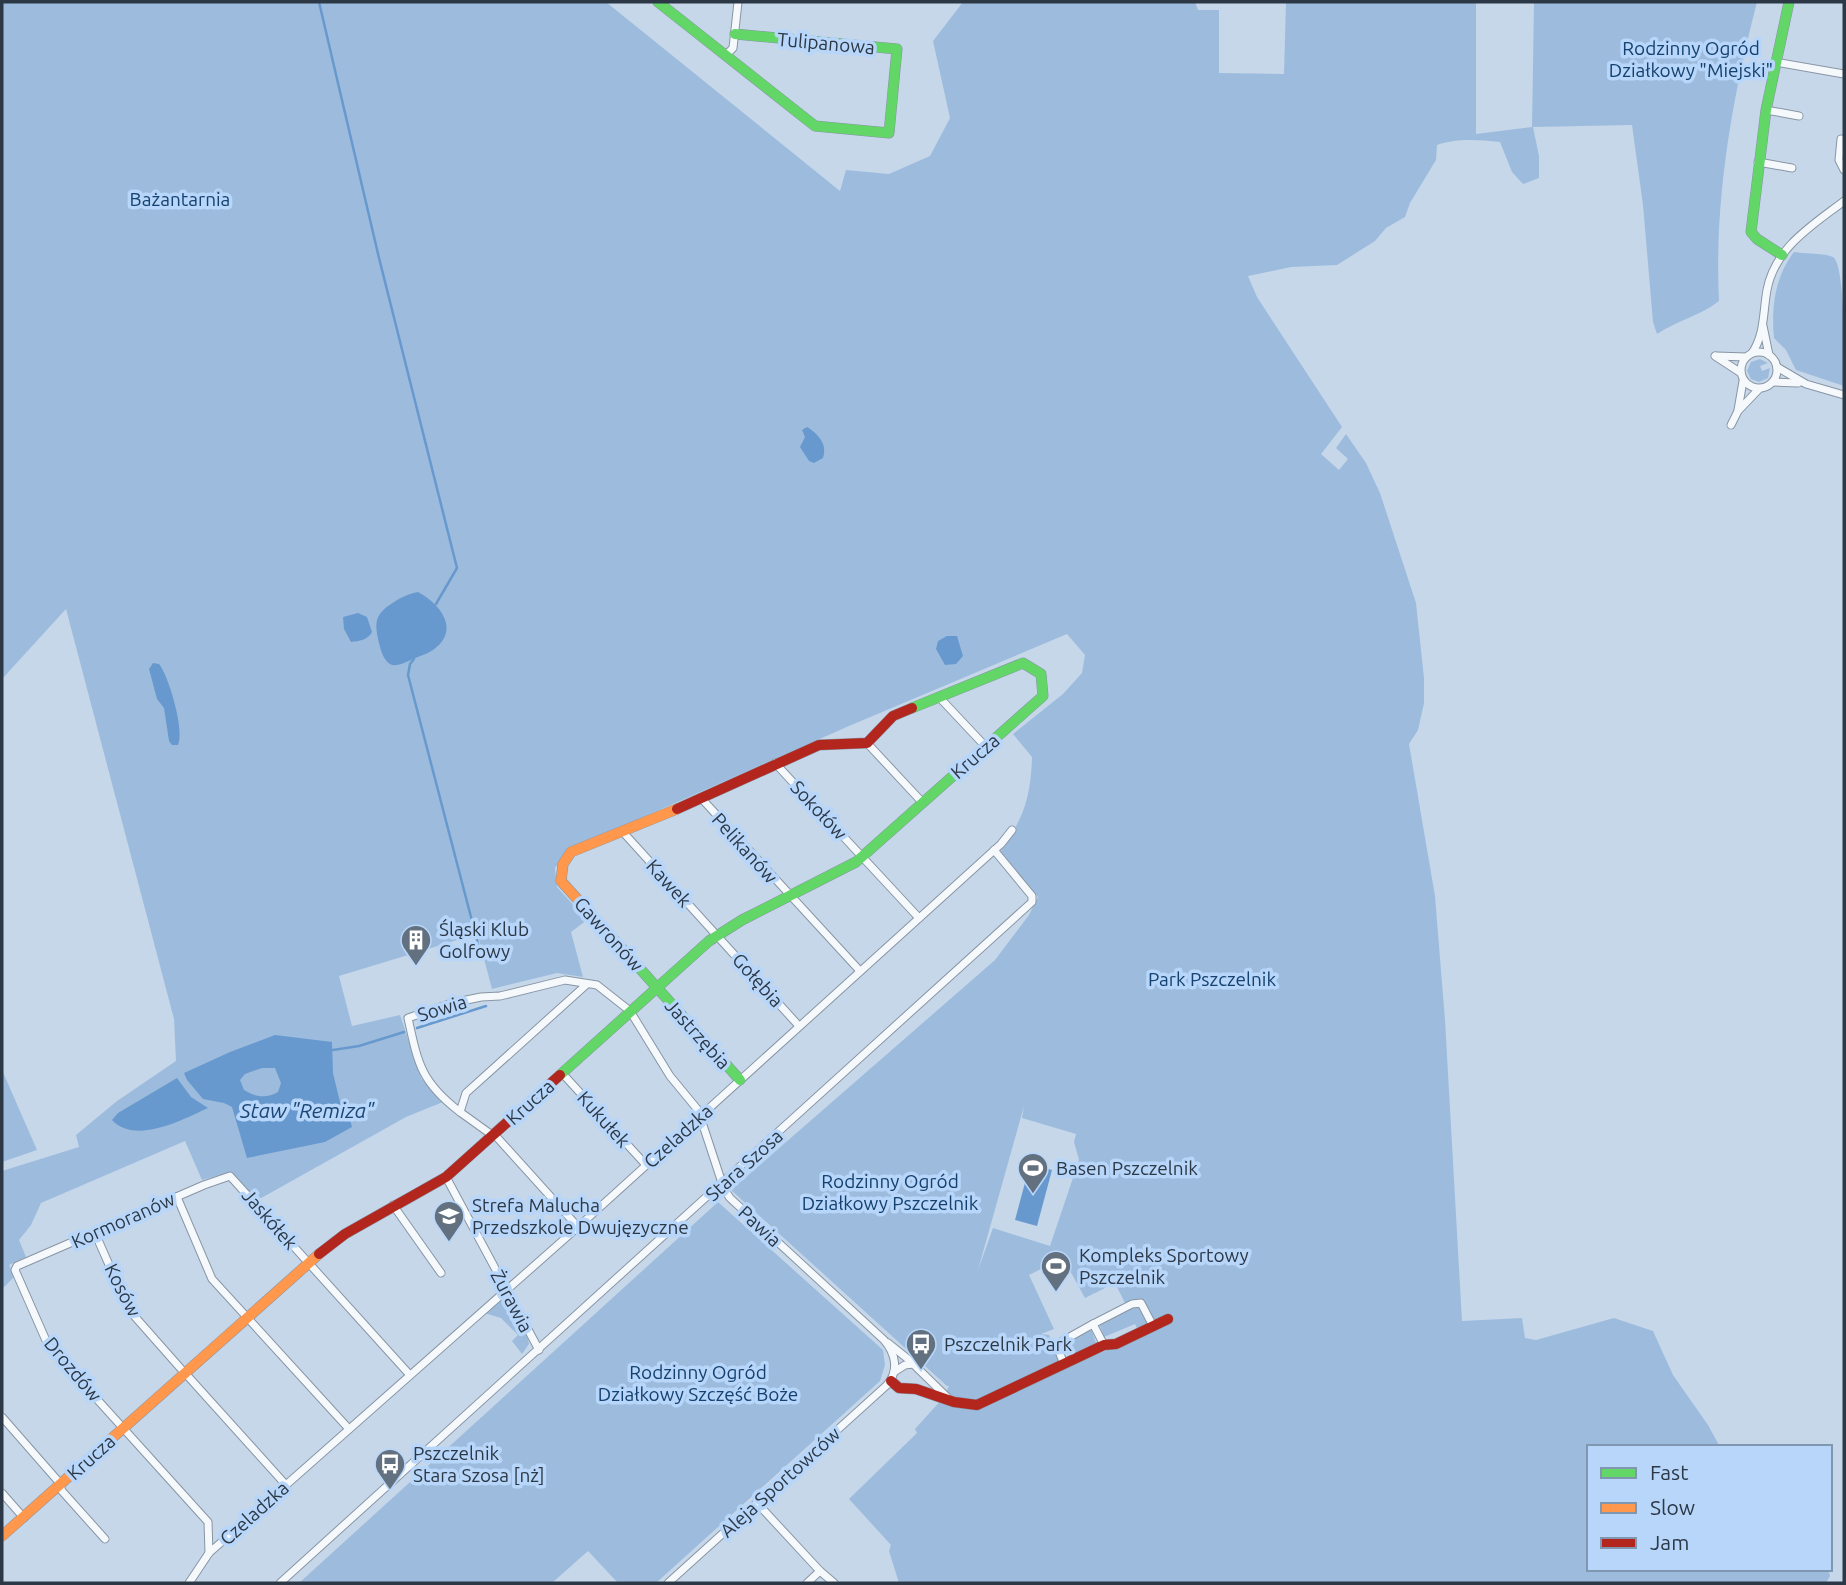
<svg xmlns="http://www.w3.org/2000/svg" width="1846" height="1585" viewBox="0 0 1846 1585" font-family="Ubuntu,sans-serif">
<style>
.green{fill:#9dbcdd;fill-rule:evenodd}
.water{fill:#6799ce;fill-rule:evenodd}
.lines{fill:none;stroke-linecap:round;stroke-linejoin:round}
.stream{stroke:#6799ce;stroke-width:2.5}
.street-casing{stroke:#8895a4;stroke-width:9}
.fast-casing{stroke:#8895a4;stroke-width:11}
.slow-casing{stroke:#8895a4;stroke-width:11}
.jam-casing{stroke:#8895a4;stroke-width:11}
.street{stroke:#f6f9fc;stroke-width:7}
.fast{stroke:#63d668;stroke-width:10}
.slow{stroke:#ff974d;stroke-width:10}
.jam{stroke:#b3261e;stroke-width:10}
.labels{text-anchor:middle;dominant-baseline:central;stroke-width:7;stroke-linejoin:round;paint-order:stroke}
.street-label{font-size:19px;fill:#2c3846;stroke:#b7d6f9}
.park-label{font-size:19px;fill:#14416f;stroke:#b7d6f9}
.poi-label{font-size:19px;fill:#2c3846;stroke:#b7d6f9;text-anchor:start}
.water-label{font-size:21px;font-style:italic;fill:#1a4675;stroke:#b7d6f9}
</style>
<rect width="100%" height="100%" fill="#c6d7ea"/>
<g class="green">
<path d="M 2,2 L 606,2 L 840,191 L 846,170 L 889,174 L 930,156 L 950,118 L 933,41 L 963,2 L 1195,2 L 1198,10 L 1219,10 L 1219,73 L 1284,74 L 1286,2 L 1476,2 L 1476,134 L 1532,127 L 1534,2 L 1757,2 C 1732,99 1714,200 1719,301 C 1700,316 1676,321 1657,334 L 1653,322 L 1643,205 L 1632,125 L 1533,127 L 1539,156 L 1539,178 L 1523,184 L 1512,172 L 1500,142 C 1477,140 1459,138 1437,145 L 1436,160 L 1410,203 L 1405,217 L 1386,228 L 1375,241 L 1337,265 L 1291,267 L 1248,276 L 1257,297 L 1342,427 L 1321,454 L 1339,470 L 1348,459 L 1336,448 L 1346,434 L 1366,463 L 1380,493 L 1416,603 L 1424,678 L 1424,703 L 1418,730 L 1409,744 L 1435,896 L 1445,1020 L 1462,1321 L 1522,1318 L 1525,1338 L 1536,1340 L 1614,1318 L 1653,1331 L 1673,1375 L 1708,1425 L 1720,1447 L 1589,1447 L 1589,1569 L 1828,1569 L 1830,1576 L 1826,1583 L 899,1583 L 889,1551 L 891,1545 L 849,1499 L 917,1433 L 915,1429 L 943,1398 L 949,1386 L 947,1386 L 731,1190 L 995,960 L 1029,915 L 1038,897 L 1000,852 C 1023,820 1031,797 1032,757 L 1013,734 L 1063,694 L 1082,673 L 1085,655 L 1067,634 L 849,726 L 569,850 L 555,868 L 557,887 L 587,920 L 571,932 L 583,977 L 557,973 L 492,989 L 479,940 L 464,938 L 339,976 L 352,1026 L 400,1015 L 421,1078 L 443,1102 L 406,1117 L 256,1201 L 231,1172 L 202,1180 L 185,1141 L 41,1203 L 31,1225 L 19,1240 L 26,1257 L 9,1265 L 14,1277 L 2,1289 L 2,1171 L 79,1147 L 76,1135 L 117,1101 L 176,1061 L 174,1019 L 66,609 L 2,679 ZM 1024,1106 L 1022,1118 L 1076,1134 L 1074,1142 L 1079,1160 L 1050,1246 L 993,1228 L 978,1270 ZM 1063,1258 L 1085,1298 L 1105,1288 L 1110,1273 L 1128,1309 L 1099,1323 L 1104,1337 L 1135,1324 L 1141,1336 L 1062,1369 L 1049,1335 L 1041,1334 L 1054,1329 L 1029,1275 Z"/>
<path d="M 1794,252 C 1804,254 1825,253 1833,257 C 1846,265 1844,365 1844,386 L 1796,370 L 1786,350 L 1774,338 C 1771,308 1775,276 1794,252 Z"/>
<path d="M 1760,359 L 1768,363 L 1760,366 L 1762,371 L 1770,368 L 1768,378 L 1759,382 L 1751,379 L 1747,371 L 1751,362 Z"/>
<path d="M 2,1070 L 37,1150 L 2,1162 Z"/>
<path d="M 718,1202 L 883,1350 L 885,1365 L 880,1381 L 656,1583 L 618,1583 L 588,1551 L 552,1583 L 299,1583 Z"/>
<path d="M 503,1297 L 507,1298 L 528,1339 L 529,1344 L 522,1354 L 512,1341 L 518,1335 L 501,1318 L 484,1313 Z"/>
<path d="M 1091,1329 L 1096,1343 L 1073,1354 L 1066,1353 L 1063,1350 L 1065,1342 Z"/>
</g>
<g class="water">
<path d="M 807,427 C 818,434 828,444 823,458 L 814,463 L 809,461 L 800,447 L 805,437 L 802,430 Z"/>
<path d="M 418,592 C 441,604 461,631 433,650 C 427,654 419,656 413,659 C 407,662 399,666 392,665 C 384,662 381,651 379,643 C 374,621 375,614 394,602 C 402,597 408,594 418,592 Z"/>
<path d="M 358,613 L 367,617 L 372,632 C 368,640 359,641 351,642 L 344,629 L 343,617 Z"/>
<path d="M 947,636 L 957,636 L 963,656 L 956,664 L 945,665 L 936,649 L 938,641 Z"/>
<path d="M 153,663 L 159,664 C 169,676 185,732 178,745 L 172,745 L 169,741 L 164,708 L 157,699 L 149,669 Z"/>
<path d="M 275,1035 L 332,1042 L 333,1073 L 340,1102 L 348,1111 L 352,1127 L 325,1142 L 247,1158 L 232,1107 L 224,1103 L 203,1099 L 187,1080 L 184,1073 L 230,1052 ZM 262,1068 L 275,1068 L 281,1083 L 278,1092 C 266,1099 256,1097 244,1090 L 240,1080 L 245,1074 Z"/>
<path d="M 177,1078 L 191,1097 L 208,1108 C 182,1120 135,1145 112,1120 L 118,1113 Z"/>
<path d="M 1030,1164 L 1052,1170 L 1037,1226 L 1015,1220 Z"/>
</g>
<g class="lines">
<g class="stream">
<path d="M 319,2 L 379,258 L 457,568 L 436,604"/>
<path d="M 414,659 L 410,664 L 408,675 L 478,944"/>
<path d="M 417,1028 L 486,1006"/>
<path d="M 333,1050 L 359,1046 L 404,1032"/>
</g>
<g class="street-casing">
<g id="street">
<path d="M 727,54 L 733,48 L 738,2"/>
<path d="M 1775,62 L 1844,74"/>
<path d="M 1766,110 L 1799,116"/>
<path d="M 1841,139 L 1839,160 L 1844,170"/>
<path d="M 1758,162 L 1792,168"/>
<path d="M 1763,326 L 1769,355"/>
<circle cx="1759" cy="370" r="18"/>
<path d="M 1752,353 C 1765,334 1763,311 1767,290 C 1775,247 1813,225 1844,201"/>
<path d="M 1715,356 L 1741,373"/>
<path d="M 1716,356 L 1746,357"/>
<path d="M 1777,367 L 1806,384 L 1844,395"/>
<path d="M 1773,382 L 1798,383"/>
<path d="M 1738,410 L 1743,381"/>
<path d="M 1731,425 L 1738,411 L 1759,389"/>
<path d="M 939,697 L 986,747"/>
<path d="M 867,743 L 922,802"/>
<path d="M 775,763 L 919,918"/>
<path d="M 702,799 L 860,971"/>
<path d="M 622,831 L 799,1026"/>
<path d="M 562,1073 L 646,1165"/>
<path d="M 460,1112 C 421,1082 418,1064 408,1018 L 452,1003 L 481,997 L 500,996 L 565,980 L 597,985 L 630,1011 L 670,1076 L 698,1110 L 724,1189 L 730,1198 L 884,1340 C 896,1354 899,1371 887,1385 L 668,1583"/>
<path d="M 494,1134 L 578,1227"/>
<path d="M 492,1135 L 460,1112 L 466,1093 L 586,985"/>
<path d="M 446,1177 L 539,1350"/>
<path d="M 177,1197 L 212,1279 L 349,1429"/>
<path d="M 393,1205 L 441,1273"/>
<path d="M 95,1233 L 129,1310 L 182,1370"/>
<path d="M 1093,1324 L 1132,1304 L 1141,1303 L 1153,1326"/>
<path d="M 888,1343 L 908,1359 L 947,1397"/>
<path d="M 1064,1364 L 1060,1354 L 1059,1343 L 1093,1324 L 1104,1345"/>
<path d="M 894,1372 L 905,1365 L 913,1364"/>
<path d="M 185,1373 L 286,1485"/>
<path d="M 2,1417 L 58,1481 L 62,1491 L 105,1539"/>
<path d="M 2,1493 L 24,1518"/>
<path d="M 757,1503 L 820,1571 L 834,1583"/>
<path d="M 209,1553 L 208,1522 L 48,1345 L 15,1270 L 17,1266 L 204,1185 L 230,1176 L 409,1374"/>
<path d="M 189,1583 L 209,1553 L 578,1227 L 1001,844 L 1012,830"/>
<path d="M 280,1583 L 1032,902 L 1032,896 L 994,850"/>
<path d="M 807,1583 L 820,1571"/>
</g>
</g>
<g class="fast-casing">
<g id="fast">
<path d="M 658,2 L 815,126 L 889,133 L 897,49 L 735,34"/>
<path d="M 1782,255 L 1757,239 L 1751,232 L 1766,110 L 1789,2"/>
<path d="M 607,932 L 740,1080"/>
<path d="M 560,1075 L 709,941 L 742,920 L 856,862 L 1043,696 L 1041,674 L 1023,663 L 912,708"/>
</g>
</g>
<g class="slow-casing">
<g id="slow">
<path d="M 607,932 L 561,881 L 563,864 L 571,852 L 677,809"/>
<path d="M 2,1536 L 319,1254"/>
</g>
</g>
<g class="jam-casing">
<g id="jam">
<path d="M 677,809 L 819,745 L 867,743 L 893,716 L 912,708"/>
<path d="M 319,1254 L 345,1234 L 446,1177 L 560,1075"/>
<path d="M 891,1381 L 899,1388 L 916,1389 L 954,1402 L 977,1405 L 1104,1345 L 1116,1344 L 1168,1319"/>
</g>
</g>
<use href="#street" class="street"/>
<use href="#fast" class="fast"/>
<use href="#slow" class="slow"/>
<use href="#jam" class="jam"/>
</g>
<defs>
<g id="building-pin" transform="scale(1.575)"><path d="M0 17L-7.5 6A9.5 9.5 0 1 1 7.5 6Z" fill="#62707f" stroke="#b7d6f9"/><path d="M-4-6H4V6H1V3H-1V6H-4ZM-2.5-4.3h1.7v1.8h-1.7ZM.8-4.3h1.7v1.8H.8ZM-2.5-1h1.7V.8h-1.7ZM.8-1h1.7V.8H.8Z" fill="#fff"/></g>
<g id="stadium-pin" transform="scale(1.575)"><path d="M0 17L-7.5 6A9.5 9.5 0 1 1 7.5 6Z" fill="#62707f" stroke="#b7d6f9"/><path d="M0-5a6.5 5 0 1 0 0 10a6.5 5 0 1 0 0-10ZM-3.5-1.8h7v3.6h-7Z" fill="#fff"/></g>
<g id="school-pin" transform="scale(1.575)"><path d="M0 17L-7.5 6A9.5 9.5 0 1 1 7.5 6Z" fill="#62707f" stroke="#b7d6f9"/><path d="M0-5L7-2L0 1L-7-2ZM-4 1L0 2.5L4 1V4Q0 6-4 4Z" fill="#fff"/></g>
<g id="bus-pin" transform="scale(1.575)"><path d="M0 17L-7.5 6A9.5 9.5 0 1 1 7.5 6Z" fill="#62707f" stroke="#b7d6f9"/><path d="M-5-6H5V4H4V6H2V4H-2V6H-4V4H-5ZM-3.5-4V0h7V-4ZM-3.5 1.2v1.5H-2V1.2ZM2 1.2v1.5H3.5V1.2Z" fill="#fff"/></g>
</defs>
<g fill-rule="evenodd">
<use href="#building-pin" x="416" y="940"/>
<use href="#stadium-pin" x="1033" y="1168"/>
<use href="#school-pin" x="449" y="1216"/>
<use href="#stadium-pin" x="1056" y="1266"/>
<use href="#bus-pin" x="921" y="1344"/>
<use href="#bus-pin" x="390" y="1464"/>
</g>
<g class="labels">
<g class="street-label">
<text transform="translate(826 43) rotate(5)">Tulipanowa</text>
<text transform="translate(975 756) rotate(-41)">Krucza</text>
<text transform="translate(819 810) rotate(47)">Sokołów</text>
<text transform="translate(745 848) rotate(48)">Pelikanów</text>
<text transform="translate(669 883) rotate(48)">Kawek</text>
<text transform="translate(609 934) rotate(48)">Gawronów</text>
<text transform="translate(758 980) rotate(48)">Gołębia</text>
<text transform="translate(442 1008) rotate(-17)">Sowia</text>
<text transform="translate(698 1034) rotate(48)">Jastrzębia</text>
<text transform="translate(530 1102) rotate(-42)">Krucza</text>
<text transform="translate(604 1119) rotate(48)">Kukułek</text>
<text transform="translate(678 1136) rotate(-42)">Czeladzka</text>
<text transform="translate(744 1165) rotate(-42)">Stara Szosa</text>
<text transform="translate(270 1219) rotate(49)">Jaskółek</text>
<text transform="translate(123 1220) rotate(-24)">Kormoranów</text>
<text transform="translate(760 1226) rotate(43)">Pawia</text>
<text transform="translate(123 1290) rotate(63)">Kosów</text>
<text transform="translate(512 1301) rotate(62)">Żurawia</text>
<text transform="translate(73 1369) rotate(50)">Drozdów</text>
<text transform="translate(91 1457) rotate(-42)">Krucza</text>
<text transform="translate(780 1482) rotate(-42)">Aleja Sportowców</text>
<text transform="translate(254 1513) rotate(-42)">Czeladzka</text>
</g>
<g class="park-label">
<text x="1691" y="48">Rodzinny Ogród<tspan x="1691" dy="22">Działkowy "Miejski"</tspan></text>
<text x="180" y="199">Bażantarnia</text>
<text x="1212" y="979">Park Pszczelnik</text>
<text x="890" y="1181">Rodzinny Ogród<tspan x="890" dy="22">Działkowy Pszczelnik</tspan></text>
<text x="698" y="1372">Rodzinny Ogród<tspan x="698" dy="22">Działkowy Szczęść Boże</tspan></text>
</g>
<g class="poi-label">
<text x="439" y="929">Śląski Klub<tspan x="439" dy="22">Golfowy</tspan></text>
<text x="1056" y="1168">Basen Pszczelnik</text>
<text x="472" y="1205">Strefa Malucha<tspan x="472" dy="22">Przedszkole Dwujęzyczne</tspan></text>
<text x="1079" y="1255">Kompleks Sportowy<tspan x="1079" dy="22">Pszczelnik</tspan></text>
<text x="944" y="1344">Pszczelnik Park</text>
<text x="413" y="1453">Pszczelnik<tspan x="413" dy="22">Stara Szosa [nż]</tspan></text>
</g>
<g class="water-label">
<text x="307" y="1110">Staw "Remiza"</text>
</g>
</g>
<rect width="1846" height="1585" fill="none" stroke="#2c3846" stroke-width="7"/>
<rect x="1587" y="1445" width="245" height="126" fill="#b7d6f9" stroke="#7f97b1" stroke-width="2"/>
<rect x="1601" y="1468" width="35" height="10" fill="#63d668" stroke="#7f97b1" stroke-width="2"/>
<text x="1650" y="1480" font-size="21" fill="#2c3846">Fast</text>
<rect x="1601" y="1503" width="35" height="10" fill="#ff974d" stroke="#7f97b1" stroke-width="2"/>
<text x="1650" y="1515" font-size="21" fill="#2c3846">Slow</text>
<rect x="1601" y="1538" width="35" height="10" fill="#b3261e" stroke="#7f97b1" stroke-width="2"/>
<text x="1650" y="1550" font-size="21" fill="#2c3846">Jam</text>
</svg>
